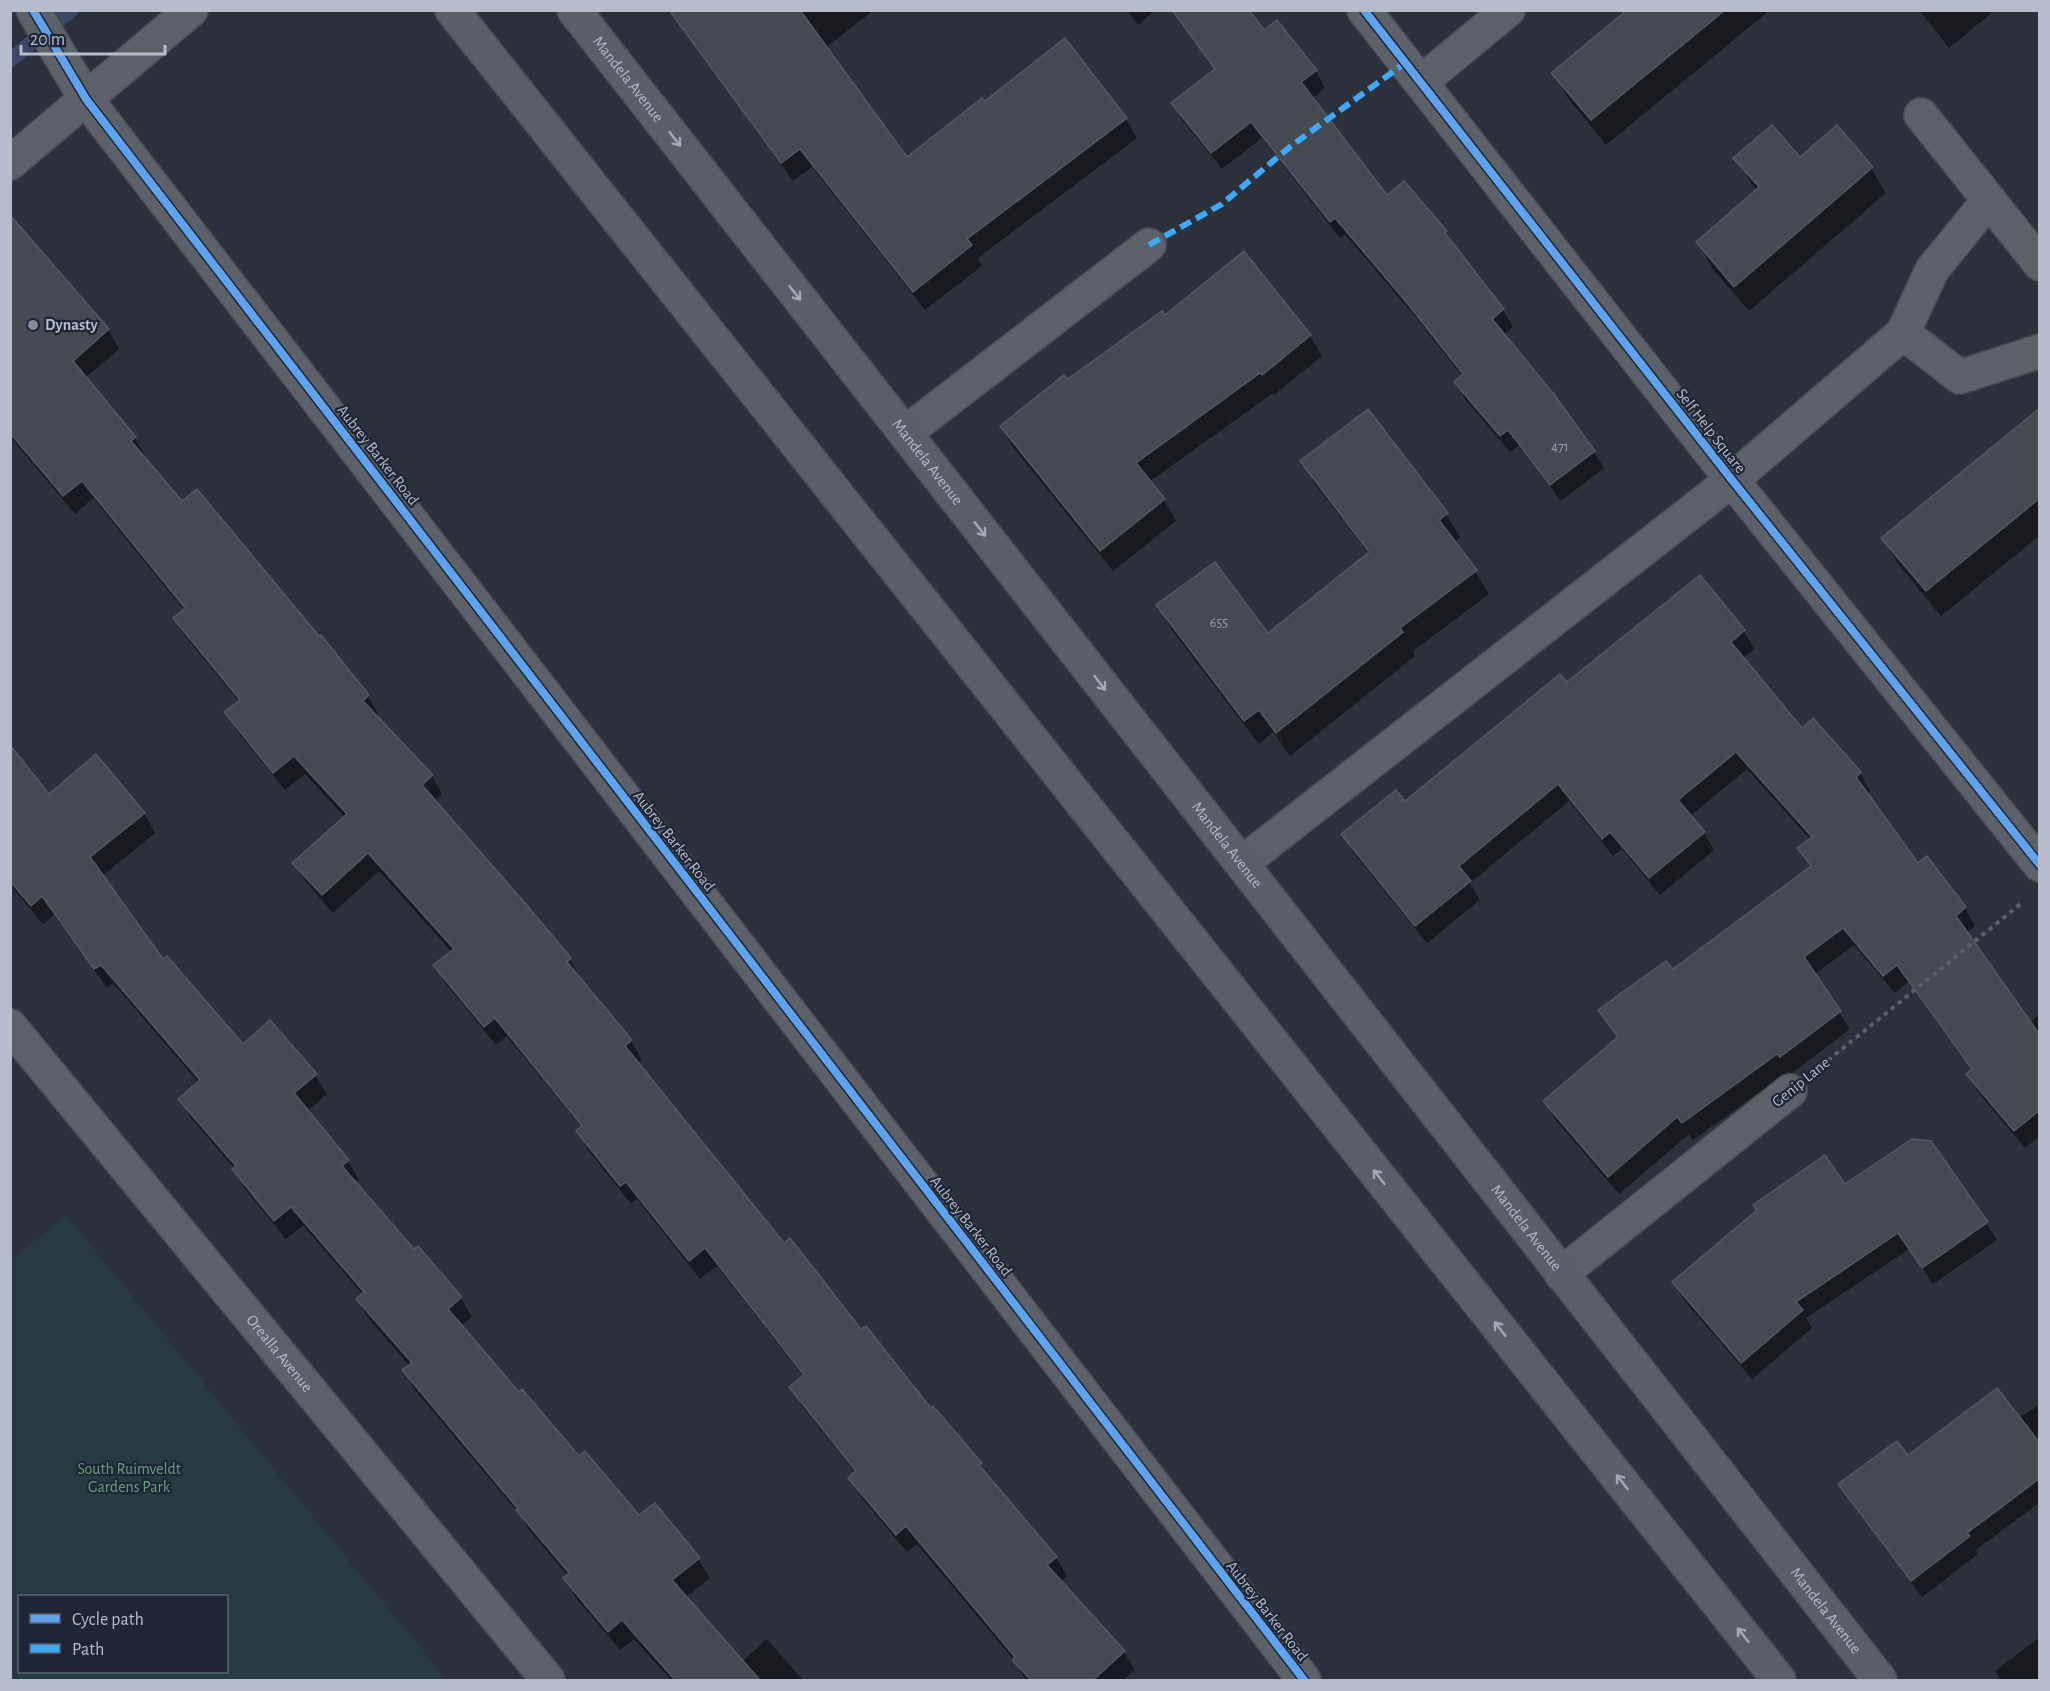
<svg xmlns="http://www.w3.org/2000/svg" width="2050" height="1691" viewBox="0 0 2050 1691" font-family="'Alegreya Sans',sans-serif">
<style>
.green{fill:#283a41;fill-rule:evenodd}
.shadow{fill:#0007}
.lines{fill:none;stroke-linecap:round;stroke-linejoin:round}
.stream{stroke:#3a4866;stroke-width:15}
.building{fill:#444952;stroke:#535863;stroke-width:1.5}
.minor-casing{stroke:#484c54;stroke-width:36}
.secondary-casing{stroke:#484c54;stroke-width:36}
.path{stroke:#5a5e65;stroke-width:4;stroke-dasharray:4.5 4.5;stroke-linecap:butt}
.minor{stroke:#5c6069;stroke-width:33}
.secondary{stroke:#5b5e67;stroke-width:33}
.quiet{stroke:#3fa9f5;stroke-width:6;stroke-dasharray:12 6;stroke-linecap:butt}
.cycleway-casing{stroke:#1e2636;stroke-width:11}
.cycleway{stroke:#60a3ed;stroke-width:8}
.oneway{stroke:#a4a9b7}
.poi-dot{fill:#858b99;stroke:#1e2636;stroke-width:2}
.labels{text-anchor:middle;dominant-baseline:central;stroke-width:4.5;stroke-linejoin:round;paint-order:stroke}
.number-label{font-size:14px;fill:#9a9fad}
.street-label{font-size:16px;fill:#b6bccb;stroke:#1e2636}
.poi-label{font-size:16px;font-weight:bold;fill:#b6bccb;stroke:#1e2636;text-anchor:start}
.park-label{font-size:16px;fill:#6d9c7d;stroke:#1e2636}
</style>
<rect width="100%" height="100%" fill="#2b303b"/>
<path class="green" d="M 66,1215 L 447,1680 L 11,1680 L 11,1260 ZM 20,1596 L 226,1596 L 226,1672 L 20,1672 Z"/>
<g class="shadow">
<path d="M 669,10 L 874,10 L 825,48 L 906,159 L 984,103 L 1065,40 L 1126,119 L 1137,138 L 978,258 L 982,266 L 925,310 L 812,167 L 793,181 Z"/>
<path d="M 1127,10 L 1156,10 L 1138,25 Z"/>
<path d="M 1171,10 L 1247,10 L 1264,32 L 1316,71 L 1325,88 L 1311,99 L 1387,197 L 1445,232 L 1455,249 L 1503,310 L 1513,327 L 1503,335 L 1594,452 L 1604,468 L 1561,501 L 1519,446 L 1510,452 L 1465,399 L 1456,382 L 1462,376 L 1418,320 L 1345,234 L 1340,238 L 1262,138 L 1222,169 L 1183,121 L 1173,104 L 1215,70 Z"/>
<path d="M 1629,10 L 1770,10 L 1606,145 L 1568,98 L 1553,73 Z"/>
<path d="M 1919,10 L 1995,10 L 1949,48 Z"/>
<path d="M 1735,158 L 1800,159 L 1871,168 L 1886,193 L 1749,311 L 1712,268 L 1698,242 L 1757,191 Z"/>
<path d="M 25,234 L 108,330 L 119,349 L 85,378 L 135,438 L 145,456 L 143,458 L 182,503 L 319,638 L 320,637 L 368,696 L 379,715 L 376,717 L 432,776 L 442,794 L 434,802 L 570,959 L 580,978 L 579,979 L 631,1041 L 642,1060 L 637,1063 L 784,1245 L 980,1464 L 989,1478 L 1056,1558 L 1067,1576 L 1060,1582 L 1124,1652 L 1135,1670 L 1123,1680 L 1026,1680 L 1013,1659 L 917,1544 L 907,1552 L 861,1497 L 850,1478 L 856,1473 L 802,1406 L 791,1388 L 804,1377 L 717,1266 L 700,1279 L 637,1199 L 631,1204 L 588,1150 L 578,1132 L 582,1128 L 507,1036 L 496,1045 L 446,984 L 435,966 L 452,952 L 379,871 L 333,913 L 305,881 L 294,863 L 345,817 L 305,774 L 285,790 L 237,731 L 226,713 L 239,702 L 185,636 L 174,618 L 184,610 L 93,498 L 75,514 L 13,440 L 10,442 L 10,247 Z"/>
<path d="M 1164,317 L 1310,336 L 1322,356 L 1274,395 L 1273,393 L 1149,482 L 1164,500 L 1176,521 L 1113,571 L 1013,447 L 1001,427 Z"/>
<path d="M 2040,410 L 2040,535 L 1941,616 L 1898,564 L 1883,538 Z"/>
<path d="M 1367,411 L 1446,514 L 1460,537 L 1454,542 L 1475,571 L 1489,594 L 1413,651 L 1415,656 L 1290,756 L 1273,732 L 1259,744 L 1171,629 L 1158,605 L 1268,635 L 1369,554 L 1315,484 L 1302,461 Z"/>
<path d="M 1699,577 L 1744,631 L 1754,649 L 1742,659 L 1802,730 L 1860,773 L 1870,791 L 1866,794 L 1918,865 L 1965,908 L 1975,926 L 1966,933 L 2029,1023 L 2040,1014 L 2040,1136 L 2025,1148 L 1978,1092 L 1968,1074 L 1972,1070 L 1908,982 L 1895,993 L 1854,945 L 1814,975 L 1850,1029 L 1791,1074 L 1789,1071 L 1693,1140 L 1689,1134 L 1619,1194 L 1555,1119 L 1545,1101 L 1619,1039 L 1600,1010 L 1672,971 L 1811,868 L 1799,848 L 1811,840 L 1747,769 L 1690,816 L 1704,833 L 1714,850 L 1660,895 L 1622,849 L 1613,856 L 1569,801 L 1470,883 L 1480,900 L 1427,943 L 1353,852 L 1343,834 L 1405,803 L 1567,685 Z"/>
<path d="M 10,748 L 49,796 L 144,813 L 155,833 L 102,876 L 163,962 L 243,1046 L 315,1075 L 327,1094 L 307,1111 L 348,1161 L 359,1180 L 356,1183 L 414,1251 L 461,1298 L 472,1317 L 461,1326 L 519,1394 L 579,1458 L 639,1518 L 698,1559 L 710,1578 L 686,1597 L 742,1662 L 767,1639 L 803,1680 L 671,1680 L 634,1639 L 620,1650 L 576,1598 L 565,1578 L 568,1576 L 529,1530 L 520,1515 L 415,1390 L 404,1371 L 410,1366 L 369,1319 L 357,1300 L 363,1295 L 303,1225 L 286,1239 L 245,1189 L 235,1169 L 191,1118 L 180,1099 L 199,1083 L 113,983 L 107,988 L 54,915 L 43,924 L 10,885 Z"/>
<path d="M 1931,1142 L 1997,1240 L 1933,1284 L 1909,1249 L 1806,1318 L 1812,1328 L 1752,1379 L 1684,1300 L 1674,1283 L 1845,1186 Z"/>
<path d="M 2040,1405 L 2040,1502 L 1976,1550 L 1978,1554 L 1922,1597 L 1850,1501 L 1840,1485 L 1907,1457 L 2018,1418 Z"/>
<path d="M 2040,1637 L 2040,1680 L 2001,1680 L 1995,1671 Z"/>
</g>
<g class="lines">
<path class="stream" d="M 10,60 L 71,10"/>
</g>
<g class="building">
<path d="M 669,10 L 800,10 L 907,157 L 982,98 L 985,101 L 1065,38 L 1127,118 L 967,239 L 972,245 L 913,292 L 800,149 L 781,163 Z"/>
<path d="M 1172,10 L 1249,10 L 1264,30 L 1277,20 L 1317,70 L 1301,82 L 1387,195 L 1404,181 L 1447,231 L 1445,233 L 1504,309 L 1492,319 L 1553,393 L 1595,451 L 1550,485 L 1508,430 L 1500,436 L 1454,382 L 1463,374 L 1407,303 L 1335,218 L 1330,222 L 1251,122 L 1211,153 L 1171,103 L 1215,69 Z"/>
<path d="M 1627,10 L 1725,10 L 1591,120 L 1551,73 Z"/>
<path d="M 1772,125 L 1800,157 L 1837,125 L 1873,167 L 1734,287 L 1696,242 L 1759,187 L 1733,158 Z"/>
<path d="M 10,215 L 109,329 L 73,361 L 136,437 L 131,441 L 182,501 L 197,489 L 319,636 L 321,635 L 369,695 L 363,701 L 433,775 L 422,785 L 525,903 L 571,958 L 567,962 L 632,1040 L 625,1046 L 784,1243 L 790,1238 L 861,1329 L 866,1326 L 931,1408 L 933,1406 L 982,1463 L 979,1465 L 1057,1557 L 1047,1565 L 1125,1651 L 1093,1680 L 1031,1680 L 1012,1660 L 1015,1657 L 906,1526 L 896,1535 L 848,1478 L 856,1471 L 789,1387 L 804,1375 L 705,1248 L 689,1261 L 626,1182 L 620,1186 L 576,1131 L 582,1126 L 495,1018 L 484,1027 L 433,965 L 454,949 L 368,853 L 322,895 L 292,863 L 347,814 L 294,756 L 273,773 L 224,712 L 240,700 L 173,618 L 185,608 L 82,481 L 63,496 L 10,433 Z"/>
<path d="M 1244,251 L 1311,335 L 1262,375 L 1260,373 L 1136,463 L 1165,499 L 1100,551 L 1000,426 L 1064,375 L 1068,379 L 1162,311 L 1165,315 Z"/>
<path d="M 2040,408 L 2040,498 L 1926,591 L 1881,538 Z"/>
<path d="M 1368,409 L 1448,513 L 1439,520 L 1477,570 L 1400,628 L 1403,632 L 1276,733 L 1259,710 L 1244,721 L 1156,605 L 1215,562 L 1268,633 L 1369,552 L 1300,461 Z"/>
<path d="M 1700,575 L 1745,630 L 1731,642 L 1802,728 L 1813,718 L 1861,772 L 1856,777 L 1918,863 L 1927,856 L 1966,907 L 1956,916 L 2040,1035 L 2040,1110 L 2014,1131 L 1966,1074 L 1972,1069 L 1897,965 L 1883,976 L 1843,928 L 1804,957 L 1841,1011 L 1780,1057 L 1777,1054 L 1682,1123 L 1677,1117 L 1608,1177 L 1543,1101 L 1618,1037 L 1598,1010 L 1666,961 L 1673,969 L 1811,866 L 1797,848 L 1812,837 L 1736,752 L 1678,800 L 1705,832 L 1649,878 L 1610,832 L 1602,839 L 1558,784 L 1459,866 L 1471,881 L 1415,926 L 1341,834 L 1396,790 L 1405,801 L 1560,674 L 1567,682 Z"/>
<path d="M 10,745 L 49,794 L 96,754 L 145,813 L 90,857 L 163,959 L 167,956 L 243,1044 L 270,1020 L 317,1074 L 294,1093 L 349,1160 L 342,1166 L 414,1249 L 418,1246 L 462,1297 L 448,1309 L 519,1392 L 522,1389 L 579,1456 L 585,1451 L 639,1515 L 655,1503 L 700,1558 L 672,1580 L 760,1680 L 675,1680 L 622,1620 L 608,1632 L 563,1578 L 569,1573 L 516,1510 L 518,1509 L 402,1370 L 412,1363 L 356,1299 L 364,1292 L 291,1207 L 274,1221 L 232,1169 L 236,1166 L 178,1099 L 200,1080 L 101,965 L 94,969 L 42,896 L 31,906 L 10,881 Z"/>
<path d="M 1912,1139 L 1931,1141 L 1988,1222 L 1922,1268 L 1898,1233 L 1796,1302 L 1803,1310 L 1741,1363 L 1672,1282 L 1757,1210 L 1753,1205 L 1825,1155 L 1845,1184 Z"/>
<path d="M 1997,1388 L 2040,1443 L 2040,1478 L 1967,1533 L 1970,1536 L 1911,1581 L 1838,1484 L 1897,1441 L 1908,1455 Z"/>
</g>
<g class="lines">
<g class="minor-casing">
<g id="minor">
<path d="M 33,10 L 86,99 L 1304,1680"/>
<path d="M 1364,10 L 1732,480 L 2040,865"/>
<path d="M 1421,82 L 1508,10"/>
<path d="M 1921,115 L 2040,264"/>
<path d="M 10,163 L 191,10"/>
<path d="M 1903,333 L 1932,270 L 1989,200"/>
<path d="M 905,433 L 1149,245"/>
<path d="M 1242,863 L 1732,480 L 1903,333 L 1960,377 L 2040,351"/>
<path id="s1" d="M 10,1026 L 548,1680"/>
<path d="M 1561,1274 L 1790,1091"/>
</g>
</g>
<g class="secondary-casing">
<g id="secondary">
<path d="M 452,10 L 1779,1680"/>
<path id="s2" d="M 574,10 L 1880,1680"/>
</g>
</g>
<path class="path" d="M 1821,1066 L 2023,902"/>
<use href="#minor" class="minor"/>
<use href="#secondary" class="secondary"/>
<path class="quiet" d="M 1149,245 L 1222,204 L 1291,146 L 1405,63"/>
<g class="cycleway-casing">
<g id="cycleway">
<path d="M 33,10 L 86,99 L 1304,1680"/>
<path d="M 1364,10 L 1732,480 L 2040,865"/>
</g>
</g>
<use href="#cycleway" class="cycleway"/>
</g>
<defs><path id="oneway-shaft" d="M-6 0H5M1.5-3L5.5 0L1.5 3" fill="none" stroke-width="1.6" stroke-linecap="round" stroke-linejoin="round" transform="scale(1.5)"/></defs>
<g class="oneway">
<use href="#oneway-shaft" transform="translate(675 139) rotate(52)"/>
<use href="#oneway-shaft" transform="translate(795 293) rotate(52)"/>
<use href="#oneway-shaft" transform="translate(980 529) rotate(52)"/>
<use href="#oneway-shaft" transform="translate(1100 683) rotate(52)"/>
<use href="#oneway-shaft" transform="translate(1379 1177) rotate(-128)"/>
<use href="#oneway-shaft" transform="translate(1500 1329) rotate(-128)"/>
<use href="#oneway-shaft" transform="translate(1622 1482) rotate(-128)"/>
<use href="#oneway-shaft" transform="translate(1743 1635) rotate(-128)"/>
</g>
<circle class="poi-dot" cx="33" cy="325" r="6"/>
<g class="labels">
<g class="number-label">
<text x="1560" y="447">471</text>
<text x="1219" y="623">655</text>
</g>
<g class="street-label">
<text stroke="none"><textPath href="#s2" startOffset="88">Mandela Avenue</textPath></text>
<text transform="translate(1711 431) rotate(52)">Self Help Square</text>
<text transform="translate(378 455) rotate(52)">Aubrey Barker Road</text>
<text stroke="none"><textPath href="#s2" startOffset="574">Mandela Avenue</textPath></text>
<text transform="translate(674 841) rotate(52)">Aubrey Barker Road</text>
<text stroke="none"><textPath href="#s2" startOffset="1060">Mandela Avenue</textPath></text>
<text transform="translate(1801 1082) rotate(-39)">Genip Lane</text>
<text transform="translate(971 1226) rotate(52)">Aubrey Barker Road</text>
<text stroke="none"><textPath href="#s2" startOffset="1546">Mandela Avenue</textPath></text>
<text stroke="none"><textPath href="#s1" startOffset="424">Orealla Avenue</textPath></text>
<text transform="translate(1267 1611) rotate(52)">Aubrey Barker Road</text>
<text stroke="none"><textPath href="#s2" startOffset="2032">Mandela Avenue</textPath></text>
</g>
<g class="poi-label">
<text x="45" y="325">Dynasty</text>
</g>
<g class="park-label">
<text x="129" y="1469">South Ruimveldt<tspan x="129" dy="18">Gardens Park</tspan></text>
</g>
</g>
<rect width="2050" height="1691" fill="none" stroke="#b6bccb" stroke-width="24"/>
<rect x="18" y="1595" width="210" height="78" fill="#1e2636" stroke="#5b6272" stroke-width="1.5"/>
<rect x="30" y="1614" width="30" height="9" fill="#60a3ed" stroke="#5b6272" stroke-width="1.5"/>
<text x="72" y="1625" font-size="18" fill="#b6bccb">Cycle path</text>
<rect x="30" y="1644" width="30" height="9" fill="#3fa9f5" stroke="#5b6272" stroke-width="1.5"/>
<text x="72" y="1655" font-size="18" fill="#b6bccb">Path</text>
<path d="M21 45v9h144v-9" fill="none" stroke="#b6bccb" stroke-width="3"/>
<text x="30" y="45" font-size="18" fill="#b6bccb" stroke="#1e2636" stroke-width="4.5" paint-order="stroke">20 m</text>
</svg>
